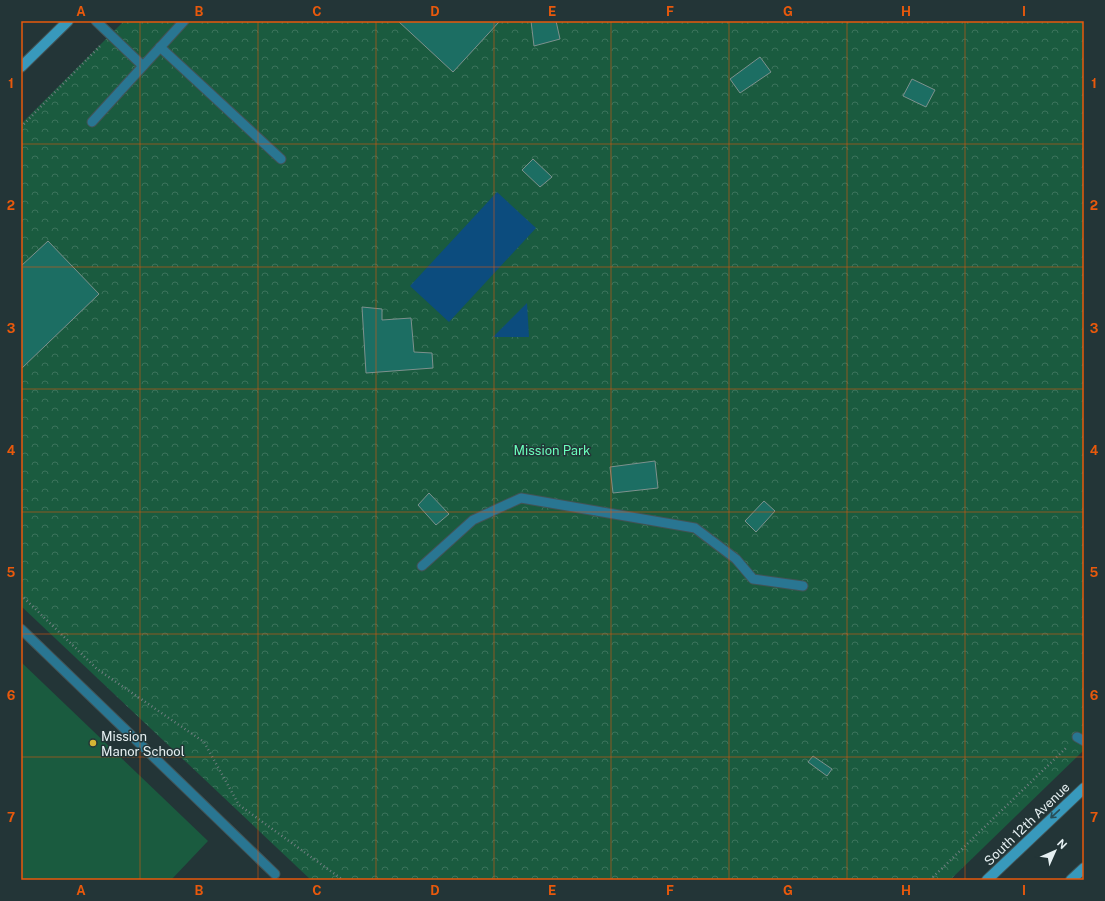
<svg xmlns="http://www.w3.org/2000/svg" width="1105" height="901" viewBox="0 0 1105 901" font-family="'Public Sans',sans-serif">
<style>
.green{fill:#1a5b3f}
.park{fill:url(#park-crowns)}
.water{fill:#0c4c7e}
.building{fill:#1c6e63;stroke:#7d918d}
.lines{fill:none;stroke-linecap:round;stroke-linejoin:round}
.lane-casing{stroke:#425355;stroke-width:11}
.secondary-casing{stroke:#425355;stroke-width:12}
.path{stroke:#707e80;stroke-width:2.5;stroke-dasharray:1 3;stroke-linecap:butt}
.lane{stroke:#297692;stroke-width:9}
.secondary{stroke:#3899bc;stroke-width:10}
.oneway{stroke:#284e58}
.grid{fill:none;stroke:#e8590c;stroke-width:1;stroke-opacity:0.55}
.poi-dot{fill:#d4b635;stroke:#233537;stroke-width:1.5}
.labels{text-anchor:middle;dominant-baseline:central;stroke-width:3;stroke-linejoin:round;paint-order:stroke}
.park-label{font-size:13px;fill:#6afebb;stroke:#233537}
.poi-label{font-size:13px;fill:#e6f0f2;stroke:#233537;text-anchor:start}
.street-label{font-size:13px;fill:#e6f0f2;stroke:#233537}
.neatline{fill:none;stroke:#e8590c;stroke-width:1.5}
.grid-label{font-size:13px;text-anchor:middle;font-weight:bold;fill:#e8590c}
</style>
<defs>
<pattern id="park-crowns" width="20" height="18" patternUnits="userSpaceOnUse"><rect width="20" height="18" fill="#1a5b3f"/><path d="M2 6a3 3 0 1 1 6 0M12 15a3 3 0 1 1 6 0" fill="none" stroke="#3b735b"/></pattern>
</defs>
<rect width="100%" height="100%" fill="#233537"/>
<path class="green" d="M 21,662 L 208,841 L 171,880 L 21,880 Z"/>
<path class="park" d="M 124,21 L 1084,21 L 1084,750 L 950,880 L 311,880 L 21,606 L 21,124 Z"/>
<g class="water">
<path d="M 497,192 L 536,228 L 449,322 L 410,286 Z"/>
<path d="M 527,303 L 529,337 L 493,337 Z"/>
</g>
<g class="building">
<path d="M 398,21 L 499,21 L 499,22 L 453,72 Z"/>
<path d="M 531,21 L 556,21 L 560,39 L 534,46 Z"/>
<path d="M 760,57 L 771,72 L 740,93 L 730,79 Z"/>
<path d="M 912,79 L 935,90 L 926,107 L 903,96 Z"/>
<path d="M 533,159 L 552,177 L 540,187 L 522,170 Z"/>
<path d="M 48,241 L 99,294 L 21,369 L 21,266 Z"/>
<path d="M 362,307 L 382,309 L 382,320 L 411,318 L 414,352 L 432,353 L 433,368 L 366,373 Z"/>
<path d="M 655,461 L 658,488 L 613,493 L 610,467 Z"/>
<path d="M 429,493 L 449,514 L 436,525 L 418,505 Z"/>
<path d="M 764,501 L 775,511 L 756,532 L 745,521 Z"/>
<path d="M 813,756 L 832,769 L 827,776 L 808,762 Z"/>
</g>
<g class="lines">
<g class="lane-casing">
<g id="lane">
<path d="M 96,21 L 143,66"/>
<path d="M 160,47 L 281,159"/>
<path d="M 92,122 L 184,21"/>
<path d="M 422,566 L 473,520 L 521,498 L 695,528 L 736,559 L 753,579 L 803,586"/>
<path d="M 21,629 L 275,874"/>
<path d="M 1077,737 L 1084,741"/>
</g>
</g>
<g class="secondary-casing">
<g id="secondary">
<path d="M 21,67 L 68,21"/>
<path d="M 987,880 L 1084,788"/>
<path d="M 1071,880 L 1084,868"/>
</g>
</g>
<g class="path">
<path d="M 21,127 L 100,46"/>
<path d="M 21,595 L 97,669 L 204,742 L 239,805 L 343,880"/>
<path d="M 930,880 L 1066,748"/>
</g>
<use href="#lane" class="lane"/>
<use href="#secondary" class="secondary"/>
</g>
<defs><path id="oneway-shaft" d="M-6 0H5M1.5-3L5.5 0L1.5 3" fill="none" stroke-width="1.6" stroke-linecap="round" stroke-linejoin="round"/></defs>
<use class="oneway" href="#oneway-shaft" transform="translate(1055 814) rotate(137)"/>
<path class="grid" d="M 140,21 L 140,880M 258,21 L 258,880M 376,21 L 376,880M 494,21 L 494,880M 611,21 L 611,880M 729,21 L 729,880M 847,21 L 847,880M 965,21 L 965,880M 21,144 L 1084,144M 21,267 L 1084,267M 21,389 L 1084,389M 21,512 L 1084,512M 21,634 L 1084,634M 21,757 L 1084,757"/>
<circle class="poi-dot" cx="93" cy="743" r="4"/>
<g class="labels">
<g class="park-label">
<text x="552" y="450">Mission Park</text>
</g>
<g class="poi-label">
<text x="101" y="736">Mission<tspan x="101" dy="15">Manor School</tspan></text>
</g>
<g class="street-label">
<text transform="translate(1027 824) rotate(-44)">South 12th Avenue</text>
</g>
</g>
<rect width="1105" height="901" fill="none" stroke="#233537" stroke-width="44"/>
<g transform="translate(1055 851) rotate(45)" stroke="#233537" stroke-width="3" paint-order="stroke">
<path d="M0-3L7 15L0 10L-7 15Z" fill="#e6f0f2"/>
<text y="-6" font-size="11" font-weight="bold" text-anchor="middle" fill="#e6f0f2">N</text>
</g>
<rect x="22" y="22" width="1061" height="857" class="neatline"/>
<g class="grid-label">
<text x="81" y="16">A</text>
<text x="199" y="16">B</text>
<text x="317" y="16">C</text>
<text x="435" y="16">D</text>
<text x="552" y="16">E</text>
<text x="670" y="16">F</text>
<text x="788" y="16">G</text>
<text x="906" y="16">H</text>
<text x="1024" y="16">I</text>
<text x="11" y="88">1</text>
<text x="1094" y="88">1</text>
<text x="11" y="210">2</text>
<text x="1094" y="210">2</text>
<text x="11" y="333">3</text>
<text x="1094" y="333">3</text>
<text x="11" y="455">4</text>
<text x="1094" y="455">4</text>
<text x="11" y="577">5</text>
<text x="1094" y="577">5</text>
<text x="11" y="700">6</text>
<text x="1094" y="700">6</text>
<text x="11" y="822">7</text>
<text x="1094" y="822">7</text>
<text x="81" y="895">A</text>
<text x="199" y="895">B</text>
<text x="317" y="895">C</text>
<text x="435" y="895">D</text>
<text x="552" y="895">E</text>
<text x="670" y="895">F</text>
<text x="788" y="895">G</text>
<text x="906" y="895">H</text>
<text x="1024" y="895">I</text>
</g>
</svg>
